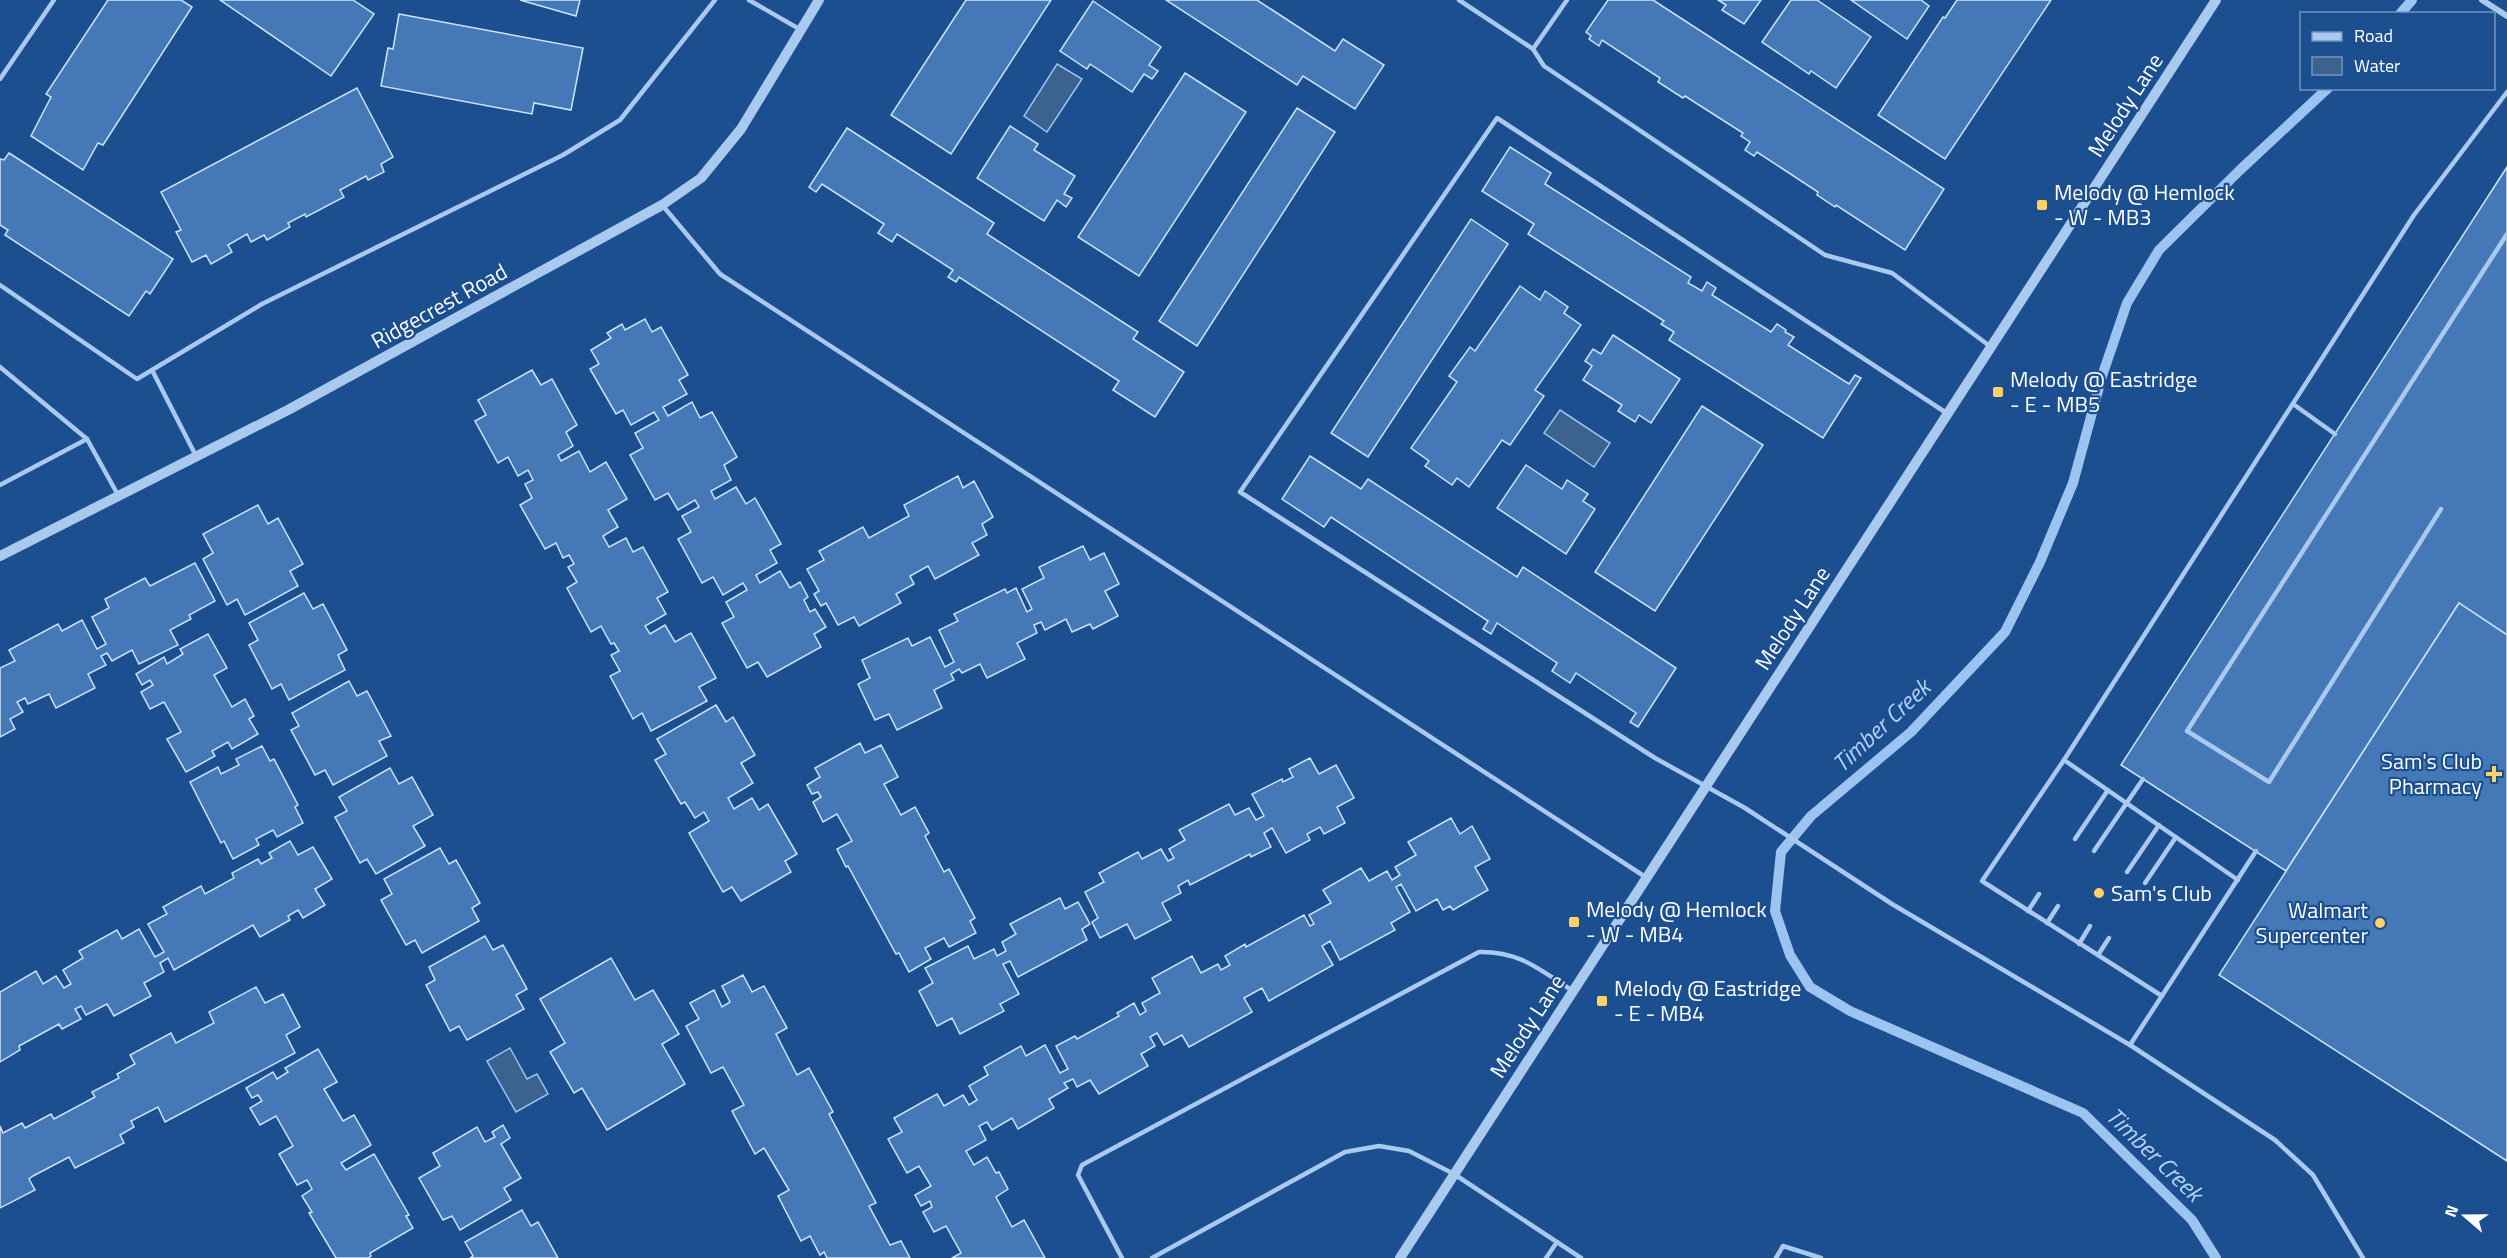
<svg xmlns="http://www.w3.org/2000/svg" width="2507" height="1258" viewBox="0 0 2507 1258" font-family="'Titillium Web',sans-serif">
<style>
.water{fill:#3c6290;stroke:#9cc4f0;stroke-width:1.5}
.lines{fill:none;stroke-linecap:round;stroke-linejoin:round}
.stream{stroke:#9cc4f0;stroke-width:10}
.building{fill:#4478b7;stroke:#cfe3fa;stroke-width:1.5}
.service{stroke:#a9c9ee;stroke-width:4.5}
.minor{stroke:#a9c9ee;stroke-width:6}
.tertiary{stroke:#a9c9ee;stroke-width:10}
.poi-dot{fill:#ffd166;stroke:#1b4f8f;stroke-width:2}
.labels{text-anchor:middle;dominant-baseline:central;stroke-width:4.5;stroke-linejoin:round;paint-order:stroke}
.street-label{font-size:22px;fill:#fff;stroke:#1b4f8f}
.poi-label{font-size:22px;fill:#fff;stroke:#1b4f8f;text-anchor:start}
.water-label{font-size:24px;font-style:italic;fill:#b5d3f5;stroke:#1b4f8f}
</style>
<rect width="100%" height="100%" fill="#1b4f8f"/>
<g class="water">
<path d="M 1057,64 L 1082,79 L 1047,132 L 1024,116 Z"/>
<path d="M 1560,410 L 1610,443 L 1594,467 L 1544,433 Z"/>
<path d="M 510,1048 L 527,1079 L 537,1074 L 548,1094 L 516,1112 L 487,1061 Z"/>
</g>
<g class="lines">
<g class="stream">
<path d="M 2400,14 L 2412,0"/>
<path d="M 2216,1258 L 2192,1220 L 2083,1113 L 1850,1011 L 1810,987 L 1790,955 L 1775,911 L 1781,852 L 1811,816 L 1911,732 L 2005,632 L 2040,562 L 2073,483 L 2102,376 L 2127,303 L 2159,250 L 2240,170 L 2328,88"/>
</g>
</g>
<g class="building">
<path d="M 108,0 L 181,0 L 192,7 L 103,145 L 98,143 L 83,170 L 31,136 L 51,97 L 46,94 Z"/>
<path d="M 220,0 L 353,0 L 374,14 L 331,76 Z"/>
<path d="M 520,0 L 580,0 L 576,16 Z"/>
<path d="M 966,0 L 1051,0 L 951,154 L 891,115 Z"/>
<path d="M 1166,0 L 1257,0 L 1335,51 L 1343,39 L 1384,65 L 1355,109 L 1303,76 L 1297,85 Z"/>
<path d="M 1608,0 L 1653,0 L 1944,189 L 1905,250 L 1836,205 L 1835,207 L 1817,195 L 1818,192 L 1757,152 L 1754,156 L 1745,150 L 1750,142 L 1741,136 L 1743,133 L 1685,96 L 1683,98 L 1658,82 L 1660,78 L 1602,40 L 1599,46 L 1589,39 L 1591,36 L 1586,32 Z"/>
<path d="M 1718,0 L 1761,0 L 1744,24 L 1722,10 L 1726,5 Z"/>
<path d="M 1791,0 L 1817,0 L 1871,37 L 1836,88 L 1811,71 L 1809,74 L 1762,42 Z"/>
<path d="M 1851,0 L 1921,0 L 1929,6 L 1907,39 Z"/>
<path d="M 1957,0 L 2051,0 L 1945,159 L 1878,115 L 1943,17 L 1945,18 Z"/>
<path d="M 1093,1 L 1161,47 L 1149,65 L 1158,71 L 1152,79 L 1144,74 L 1132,92 L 1090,64 L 1087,69 L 1060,51 Z"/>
<path d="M 399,14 L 583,48 L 571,110 L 534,103 L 532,114 L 381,86 L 388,48 L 393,49 Z"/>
<path d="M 1185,73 L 1246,112 L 1139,276 L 1078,237 Z"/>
<path d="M 357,88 L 393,157 L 381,164 L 384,172 L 368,180 L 366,176 L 340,190 L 344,197 L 306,217 L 305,214 L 288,223 L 290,227 L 267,240 L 264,235 L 251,242 L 247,234 L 228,245 L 232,252 L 211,264 L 206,255 L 192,262 L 176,232 L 181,230 L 161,192 Z"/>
<path d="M 1297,108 L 1335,132 L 1197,346 L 1159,321 Z"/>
<path d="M 1010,126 L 1038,144 L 1034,150 L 1075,176 L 1064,194 L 1072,198 L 1066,207 L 1057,200 L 1044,221 L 977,178 Z"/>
<path d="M 847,128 L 994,223 L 987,234 L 1138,332 L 1133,339 L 1184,372 L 1155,417 L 1113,390 L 1119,381 L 959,277 L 956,282 L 948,277 L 953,270 L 897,234 L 892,242 L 878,233 L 884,224 L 822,184 L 816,192 L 809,187 Z"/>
<path d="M 1510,147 L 1551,173 L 1545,184 L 1691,277 L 1688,283 L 1702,291 L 1707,282 L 1716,288 L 1712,295 L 1771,332 L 1777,324 L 1786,330 L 1785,332 L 1794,337 L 1788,345 L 1849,384 L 1855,375 L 1861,378 L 1823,438 L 1669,340 L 1674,332 L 1661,324 L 1664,321 L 1528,234 L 1534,224 L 1482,191 Z"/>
<path d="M 9,153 L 173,259 L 150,294 L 146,291 L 129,316 L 5,235 L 8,230 L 0,225 L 0,159 L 4,160 Z"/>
<path d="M 2507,167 L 2507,635 L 2459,603 L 2286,871 L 2121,765 Z"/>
<path d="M 1471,219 L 1508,244 L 1368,457 L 1331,433 Z"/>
<path d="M 1520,286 L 1540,300 L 1545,291 L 1568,307 L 1564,313 L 1581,325 L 1535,390 L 1544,396 L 1510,445 L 1502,440 L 1469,487 L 1457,478 L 1452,485 L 1425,466 L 1429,461 L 1411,448 L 1457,382 L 1449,376 L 1470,347 L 1475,351 Z"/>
<path d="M 645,319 L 652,332 L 661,327 L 688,375 L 679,380 L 687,394 L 663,407 L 668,416 L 692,402 L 700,418 L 712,412 L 737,457 L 724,465 L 731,480 L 711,491 L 715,499 L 736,487 L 746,504 L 755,498 L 781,544 L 770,550 L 777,563 L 756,575 L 760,583 L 780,571 L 790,588 L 800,582 L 808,597 L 804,600 L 810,612 L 815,609 L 826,627 L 814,634 L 821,647 L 767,677 L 758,662 L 747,668 L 722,623 L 734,617 L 726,602 L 747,590 L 743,583 L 723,595 L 713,577 L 702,583 L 678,539 L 691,532 L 682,516 L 699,507 L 695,500 L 678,510 L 668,493 L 655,500 L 630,455 L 643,448 L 635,433 L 659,420 L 654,412 L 631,425 L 623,410 L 616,414 L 590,369 L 599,364 L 591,350 L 611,338 L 607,333 L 622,324 L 625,330 Z"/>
<path d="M 1613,335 L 1680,379 L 1651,423 L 1639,415 L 1635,422 L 1618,411 L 1622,405 L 1583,380 L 1592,366 L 1585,361 L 1593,349 L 1601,354 Z"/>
<path d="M 532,370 L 541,385 L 552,379 L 577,425 L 566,432 L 573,446 L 558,455 L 561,461 L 579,451 L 590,472 L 606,462 L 627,499 L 608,510 L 618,527 L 603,536 L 609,547 L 626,538 L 633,552 L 643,547 L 668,592 L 657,598 L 666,614 L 645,626 L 650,634 L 665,625 L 675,642 L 691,633 L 716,678 L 699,687 L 707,701 L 651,731 L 642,713 L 633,719 L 610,676 L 620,671 L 611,655 L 619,651 L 614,643 L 611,644 L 601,626 L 591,632 L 567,588 L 577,582 L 568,567 L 574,564 L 569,555 L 563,558 L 556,543 L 545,549 L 520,505 L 532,498 L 525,484 L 533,480 L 528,470 L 518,476 L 508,457 L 498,463 L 475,421 L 486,415 L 478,400 Z"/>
<path d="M 1702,406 L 1763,445 L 1655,611 L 1595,572 Z"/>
<path d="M 1310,456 L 1361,489 L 1368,479 L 1517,577 L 1523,567 L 1676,668 L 1638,727 L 1630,722 L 1636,713 L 1576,673 L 1570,683 L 1552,671 L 1557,663 L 1497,623 L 1491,634 L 1483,629 L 1488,621 L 1331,517 L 1324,527 L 1282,499 Z"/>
<path d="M 1526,465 L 1562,489 L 1567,480 L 1588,494 L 1583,501 L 1595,509 L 1566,554 L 1497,508 Z"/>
<path d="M 958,476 L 963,488 L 974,481 L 993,517 L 982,524 L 987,535 L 972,543 L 979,555 L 935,579 L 928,566 L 910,576 L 914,584 L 896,594 L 901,603 L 859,626 L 854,617 L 838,625 L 826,603 L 821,606 L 814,594 L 819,591 L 807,569 L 824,560 L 819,551 L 863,527 L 869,538 L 909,516 L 904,505 Z"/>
<path d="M 258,505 L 268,524 L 278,518 L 303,564 L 290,571 L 298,586 L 245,615 L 237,599 L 227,605 L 203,559 L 213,553 L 203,534 Z"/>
<path d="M 1083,546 L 1090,560 L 1104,553 L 1119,584 L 1105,591 L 1118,616 L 1093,629 L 1090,624 L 1072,632 L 1066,619 L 1045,630 L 1041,622 L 1034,625 L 1037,633 L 1017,643 L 1025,659 L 987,678 L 980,664 L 962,673 L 959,669 L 951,674 L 954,680 L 934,690 L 942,708 L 897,730 L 889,714 L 875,720 L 858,684 L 870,678 L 862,660 L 908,638 L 912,646 L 930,637 L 945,667 L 954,662 L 939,630 L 958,621 L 954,614 L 1005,589 L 1007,593 L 1016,588 L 1027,612 L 1032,609 L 1022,589 L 1044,578 L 1039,567 Z"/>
<path d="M 195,563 L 215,601 L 189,615 L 191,619 L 170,630 L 178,645 L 139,664 L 132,650 L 112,661 L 107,653 L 101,656 L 106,665 L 88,674 L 95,688 L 56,708 L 49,694 L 28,704 L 25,698 L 17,702 L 23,712 L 10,719 L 15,729 L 0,737 L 0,668 L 15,661 L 9,650 L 58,624 L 62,631 L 82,620 L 97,649 L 106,644 L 92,617 L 109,608 L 105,599 L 145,578 L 150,586 Z"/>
<path d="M 304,593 L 313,609 L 323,604 L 347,650 L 338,655 L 345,670 L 289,700 L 281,684 L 272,689 L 249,645 L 258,640 L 249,623 Z"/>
<path d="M 2459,603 L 2507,635 L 2507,1161 L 2219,975 Z"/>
<path d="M 208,634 L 227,668 L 214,675 L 232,707 L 245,699 L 254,716 L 249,719 L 258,734 L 232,749 L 228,742 L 212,751 L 215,756 L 186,772 L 167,739 L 181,732 L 164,702 L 150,709 L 141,692 L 153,685 L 150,680 L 142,685 L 136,674 L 164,657 L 167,664 L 183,654 L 180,649 Z"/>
<path d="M 349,681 L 357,696 L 367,691 L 391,736 L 379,741 L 387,756 L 333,785 L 325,770 L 315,775 L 291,730 L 299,726 L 292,713 Z"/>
<path d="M 716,705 L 726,722 L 733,717 L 755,755 L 741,763 L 753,783 L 728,798 L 734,809 L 752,798 L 759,810 L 768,804 L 797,854 L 785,861 L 791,872 L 741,901 L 732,887 L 723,892 L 689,833 L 709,821 L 704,812 L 695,818 L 685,802 L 681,804 L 655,760 L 666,754 L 657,739 Z"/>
<path d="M 860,743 L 865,753 L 881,745 L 898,777 L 884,784 L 901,815 L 915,807 L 929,833 L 925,836 L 944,872 L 949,869 L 975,918 L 970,921 L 976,933 L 949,947 L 944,938 L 925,948 L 931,959 L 909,972 L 899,953 L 896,954 L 848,866 L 846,867 L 837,849 L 852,841 L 837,814 L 823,822 L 813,802 L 821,797 L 818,792 L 812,794 L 807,785 L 820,777 L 815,768 Z"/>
<path d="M 262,746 L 270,761 L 274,759 L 298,805 L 295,807 L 303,823 L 277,837 L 273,830 L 256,839 L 259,845 L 233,859 L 224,841 L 221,843 L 190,782 L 218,767 L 221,774 L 239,765 L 236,759 Z"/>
<path d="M 1310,758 L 1319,774 L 1336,765 L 1354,798 L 1337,807 L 1345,823 L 1324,834 L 1320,827 L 1307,834 L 1310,840 L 1286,853 L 1272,828 L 1264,833 L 1271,847 L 1251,857 L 1250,854 L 1190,885 L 1188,880 L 1178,886 L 1181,893 L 1162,903 L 1171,920 L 1135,939 L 1127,924 L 1100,938 L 1092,922 L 1098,918 L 1085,892 L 1104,882 L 1099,873 L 1138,852 L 1142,859 L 1161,849 L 1168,861 L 1174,858 L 1169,849 L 1185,840 L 1179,830 L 1229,804 L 1235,815 L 1249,808 L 1256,820 L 1264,816 L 1252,794 L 1282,779 L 1283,782 L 1293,777 L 1289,769 Z"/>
<path d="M 390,768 L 399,784 L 412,777 L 433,815 L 413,826 L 425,846 L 376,874 L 367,859 L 360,863 L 335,817 L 347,811 L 339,797 Z"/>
<path d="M 1451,818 L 1460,834 L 1472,826 L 1490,859 L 1475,867 L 1488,890 L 1453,910 L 1450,906 L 1443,910 L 1437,899 L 1416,911 L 1401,884 L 1396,887 L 1410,912 L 1391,923 L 1395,930 L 1340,960 L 1330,941 L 1322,946 L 1333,965 L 1269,1001 L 1262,988 L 1244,998 L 1252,1012 L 1189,1047 L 1182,1035 L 1164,1045 L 1157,1033 L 1150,1037 L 1155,1046 L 1141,1054 L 1148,1066 L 1099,1094 L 1090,1080 L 1077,1087 L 1073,1079 L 1064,1083 L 1068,1088 L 1049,1099 L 1054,1108 L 1018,1129 L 1012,1118 L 992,1130 L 987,1122 L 979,1126 L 986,1140 L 966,1151 L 974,1165 L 987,1157 L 996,1173 L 999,1172 L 1008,1189 L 996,1197 L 1012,1227 L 1024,1220 L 1045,1258 L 952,1258 L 961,1253 L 946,1226 L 934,1232 L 923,1212 L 932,1207 L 930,1201 L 921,1206 L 915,1195 L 931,1186 L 919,1166 L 907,1173 L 888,1139 L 902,1132 L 894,1118 L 937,1094 L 944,1106 L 963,1095 L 969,1105 L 977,1100 L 969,1086 L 988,1075 L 984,1067 L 1021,1046 L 1026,1056 L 1045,1045 L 1060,1073 L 1068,1069 L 1056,1046 L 1075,1036 L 1077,1039 L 1119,1016 L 1117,1013 L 1134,1003 L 1140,1015 L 1146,1011 L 1142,1003 L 1160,993 L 1152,978 L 1192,956 L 1201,973 L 1218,964 L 1221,970 L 1230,965 L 1225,956 L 1245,944 L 1246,947 L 1304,915 L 1310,926 L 1314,924 L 1309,915 L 1331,903 L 1323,890 L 1361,868 L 1369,881 L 1387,871 L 1392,880 L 1400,875 L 1395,867 L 1416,855 L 1408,842 Z"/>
<path d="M 290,841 L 298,855 L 313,847 L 332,879 L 315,889 L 325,905 L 303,918 L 298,910 L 288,916 L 290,920 L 260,937 L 253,925 L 174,970 L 168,958 L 160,963 L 164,972 L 144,983 L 151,996 L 114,1016 L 107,1004 L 86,1015 L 81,1006 L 75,1009 L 81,1019 L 62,1029 L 59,1024 L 19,1046 L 20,1050 L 0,1062 L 0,992 L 36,971 L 43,984 L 56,976 L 64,988 L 71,984 L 63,970 L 83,958 L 79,951 L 117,930 L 122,939 L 139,929 L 155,957 L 164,952 L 148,924 L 167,914 L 163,907 L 201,886 L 205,894 L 234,878 L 232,873 L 258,859 L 261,864 L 272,858 L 269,853 Z"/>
<path d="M 440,848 L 449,864 L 456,860 L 480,903 L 472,908 L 479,921 L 422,953 L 415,940 L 406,945 L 381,900 L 392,894 L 384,879 Z"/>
<path d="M 1060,898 L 1065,909 L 1078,902 L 1090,924 L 1082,929 L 1087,940 L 1018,977 L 1010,961 L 1003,964 L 1019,994 L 1000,1004 L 1004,1011 L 960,1034 L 952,1018 L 937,1026 L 919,991 L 933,983 L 925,968 L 968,946 L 974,959 L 994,949 L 997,956 L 1006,951 L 1002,942 L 1016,934 L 1010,924 Z"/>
<path d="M 485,936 L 493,950 L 503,945 L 527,989 L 516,995 L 524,1009 L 467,1040 L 459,1026 L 450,1031 L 426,985 L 435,980 L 429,967 Z"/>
<path d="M 611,958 L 635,1000 L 653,990 L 679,1034 L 662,1044 L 685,1084 L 607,1130 L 582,1088 L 574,1093 L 550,1052 L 565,1043 L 540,999 Z"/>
<path d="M 743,975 L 752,992 L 764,986 L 787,1028 L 776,1034 L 797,1075 L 809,1068 L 833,1112 L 829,1114 L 876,1203 L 869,1206 L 890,1245 L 901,1241 L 910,1258 L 827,1258 L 824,1252 L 820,1255 L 810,1236 L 801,1241 L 778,1196 L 789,1190 L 764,1148 L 755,1154 L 732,1111 L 744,1105 L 723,1067 L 711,1073 L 686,1026 L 699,1019 L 690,1003 L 714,990 L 722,1007 L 730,1002 L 722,986 Z"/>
<path d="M 256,987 L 265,1003 L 283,994 L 300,1027 L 286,1035 L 295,1053 L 165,1122 L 158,1107 L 131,1121 L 134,1127 L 120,1135 L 124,1143 L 75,1168 L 69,1157 L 33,1176 L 29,1179 L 35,1190 L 0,1208 L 0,1126 L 3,1133 L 22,1123 L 25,1128 L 51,1114 L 54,1119 L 95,1097 L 92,1092 L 119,1078 L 117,1074 L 135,1064 L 130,1055 L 171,1033 L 176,1043 L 214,1023 L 209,1012 Z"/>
<path d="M 318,1049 L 337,1082 L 324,1089 L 343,1121 L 354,1115 L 371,1145 L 341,1163 L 346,1170 L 374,1154 L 409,1215 L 406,1216 L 413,1228 L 370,1253 L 371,1256 L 368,1258 L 336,1258 L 309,1213 L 312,1212 L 302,1196 L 312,1189 L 307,1180 L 297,1185 L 279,1154 L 293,1146 L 276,1116 L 260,1125 L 250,1108 L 262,1101 L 258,1095 L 252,1098 L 246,1088 L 273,1072 L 277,1079 L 288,1072 L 285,1068 Z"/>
<path d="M 503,1125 L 510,1138 L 501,1144 L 521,1178 L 504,1188 L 511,1200 L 460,1230 L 452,1216 L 443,1220 L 419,1178 L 440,1166 L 433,1153 L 477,1127 L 485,1142 L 495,1137 L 492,1132 Z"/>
<path d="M 522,1210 L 531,1226 L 538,1222 L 558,1258 L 470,1258 L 473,1256 L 465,1242 Z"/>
</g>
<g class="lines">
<g class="service">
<path d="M 749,0 L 801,30"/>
<path d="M 1459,0 L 1533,49 L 1544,66 L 1825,255 L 1892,273 L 1991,347"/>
<path d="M 1533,49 L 1567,0"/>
<path d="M 0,79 L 54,0"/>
<path d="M 663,206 L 720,274 L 1647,878"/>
<path d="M 0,285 L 137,379 L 262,304 L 563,155 L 620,120 L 715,0"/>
<path d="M 0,367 L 87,439 L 118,495"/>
<path d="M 152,370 L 196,456"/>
<path d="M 2293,404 L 2335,434"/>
<path d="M 1948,414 L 1497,118 L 1240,492 L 1655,758 L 1745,808 L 1892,904 L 2130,1045 L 2275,1140 L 2313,1175 L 2363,1258"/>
<path d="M 0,485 L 87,439"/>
<path d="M 2441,509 L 2269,782 L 2187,731 L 2507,234"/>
<path d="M 2064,760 L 1982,881 L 2162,996"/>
<path d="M 2075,839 L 2108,790"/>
<path d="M 2094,851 L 2143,779"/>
<path d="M 2127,872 L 2159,825"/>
<path d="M 2238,880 L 2064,760 L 2414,215 L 2507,92"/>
<path d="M 2145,883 L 2176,837"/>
<path d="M 2028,911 L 2039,894"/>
<path d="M 2047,923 L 2058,906"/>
<path d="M 2079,944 L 2090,926"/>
<path d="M 2098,955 L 2109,938"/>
<path d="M 2130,1045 L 2256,851"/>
<path d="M 1122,1258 L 1078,1175 L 1082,1165 L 1479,952 C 1520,951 1540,970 1573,991"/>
<path d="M 1152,1258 L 1345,1152 L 1379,1146 L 1409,1151 L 1454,1174 L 1581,1258"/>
<path d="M 1546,1258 L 1557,1242"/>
<path d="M 1776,1258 L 1783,1246 L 1821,1258"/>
</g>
<path class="minor" d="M 2482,0 L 2507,16"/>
<g class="tertiary">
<path d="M 0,556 L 288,410 L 662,205 L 701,178 L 741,129 L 819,0"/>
<path d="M 1400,1258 L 2216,0"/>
</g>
</g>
<g class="poi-dot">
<rect x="2036" y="199" width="12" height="12" rx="3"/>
<rect x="1992" y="386" width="12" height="12" rx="3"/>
<path d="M2491 765h6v6h6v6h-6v6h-6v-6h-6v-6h6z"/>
<circle cx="2099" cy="893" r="6"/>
<rect x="1568" y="916" width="12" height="12" rx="3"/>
<circle cx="2380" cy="923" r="6"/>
<rect x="1596" y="995" width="12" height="12" rx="3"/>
</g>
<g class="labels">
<g class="street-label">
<text transform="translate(2125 105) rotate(-57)">Melody Lane</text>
<text transform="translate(439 306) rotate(-29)">Ridgecrest Road</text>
<text transform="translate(1792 618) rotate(-57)">Melody Lane</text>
<text transform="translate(1527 1026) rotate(-57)">Melody Lane</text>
</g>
<g class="poi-label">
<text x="2054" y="192">Melody @ Hemlock<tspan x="2054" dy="25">- W - MB3</tspan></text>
<text x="2010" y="379">Melody @ Eastridge<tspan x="2010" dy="25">- E - MB5</tspan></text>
<text x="2482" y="761" text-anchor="end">Sam's Club<tspan x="2482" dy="25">Pharmacy</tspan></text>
<text x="2111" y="893">Sam's Club</text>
<text x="1586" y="909">Melody @ Hemlock<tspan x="1586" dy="25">- W - MB4</tspan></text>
<text x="2368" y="910" text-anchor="end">Walmart<tspan x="2368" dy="25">Supercenter</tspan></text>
<text x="1614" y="988">Melody @ Eastridge<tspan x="1614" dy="25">- E - MB4</tspan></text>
</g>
<g class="water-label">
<text transform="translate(1881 725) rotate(-43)">Timber Creek</text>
<text transform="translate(2155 1154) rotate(44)">Timber Creek</text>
</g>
</g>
<rect x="2300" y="12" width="195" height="78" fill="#1b4f8f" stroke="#7695bc" stroke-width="1.5"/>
<rect x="2312" y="32" width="30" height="9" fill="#a9c9ee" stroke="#7695bc" stroke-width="1.5"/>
<text x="2354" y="42" font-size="18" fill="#ffffff">Road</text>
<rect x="2312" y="57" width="30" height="18" fill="#3c6290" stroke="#7695bc" stroke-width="1.5"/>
<text x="2354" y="72" font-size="18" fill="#ffffff">Water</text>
<g transform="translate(2465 1216) rotate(290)" stroke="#1b4f8f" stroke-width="4.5" paint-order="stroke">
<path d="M0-4.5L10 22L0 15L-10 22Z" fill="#ffffff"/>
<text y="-9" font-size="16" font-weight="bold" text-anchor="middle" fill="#ffffff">N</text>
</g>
</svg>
